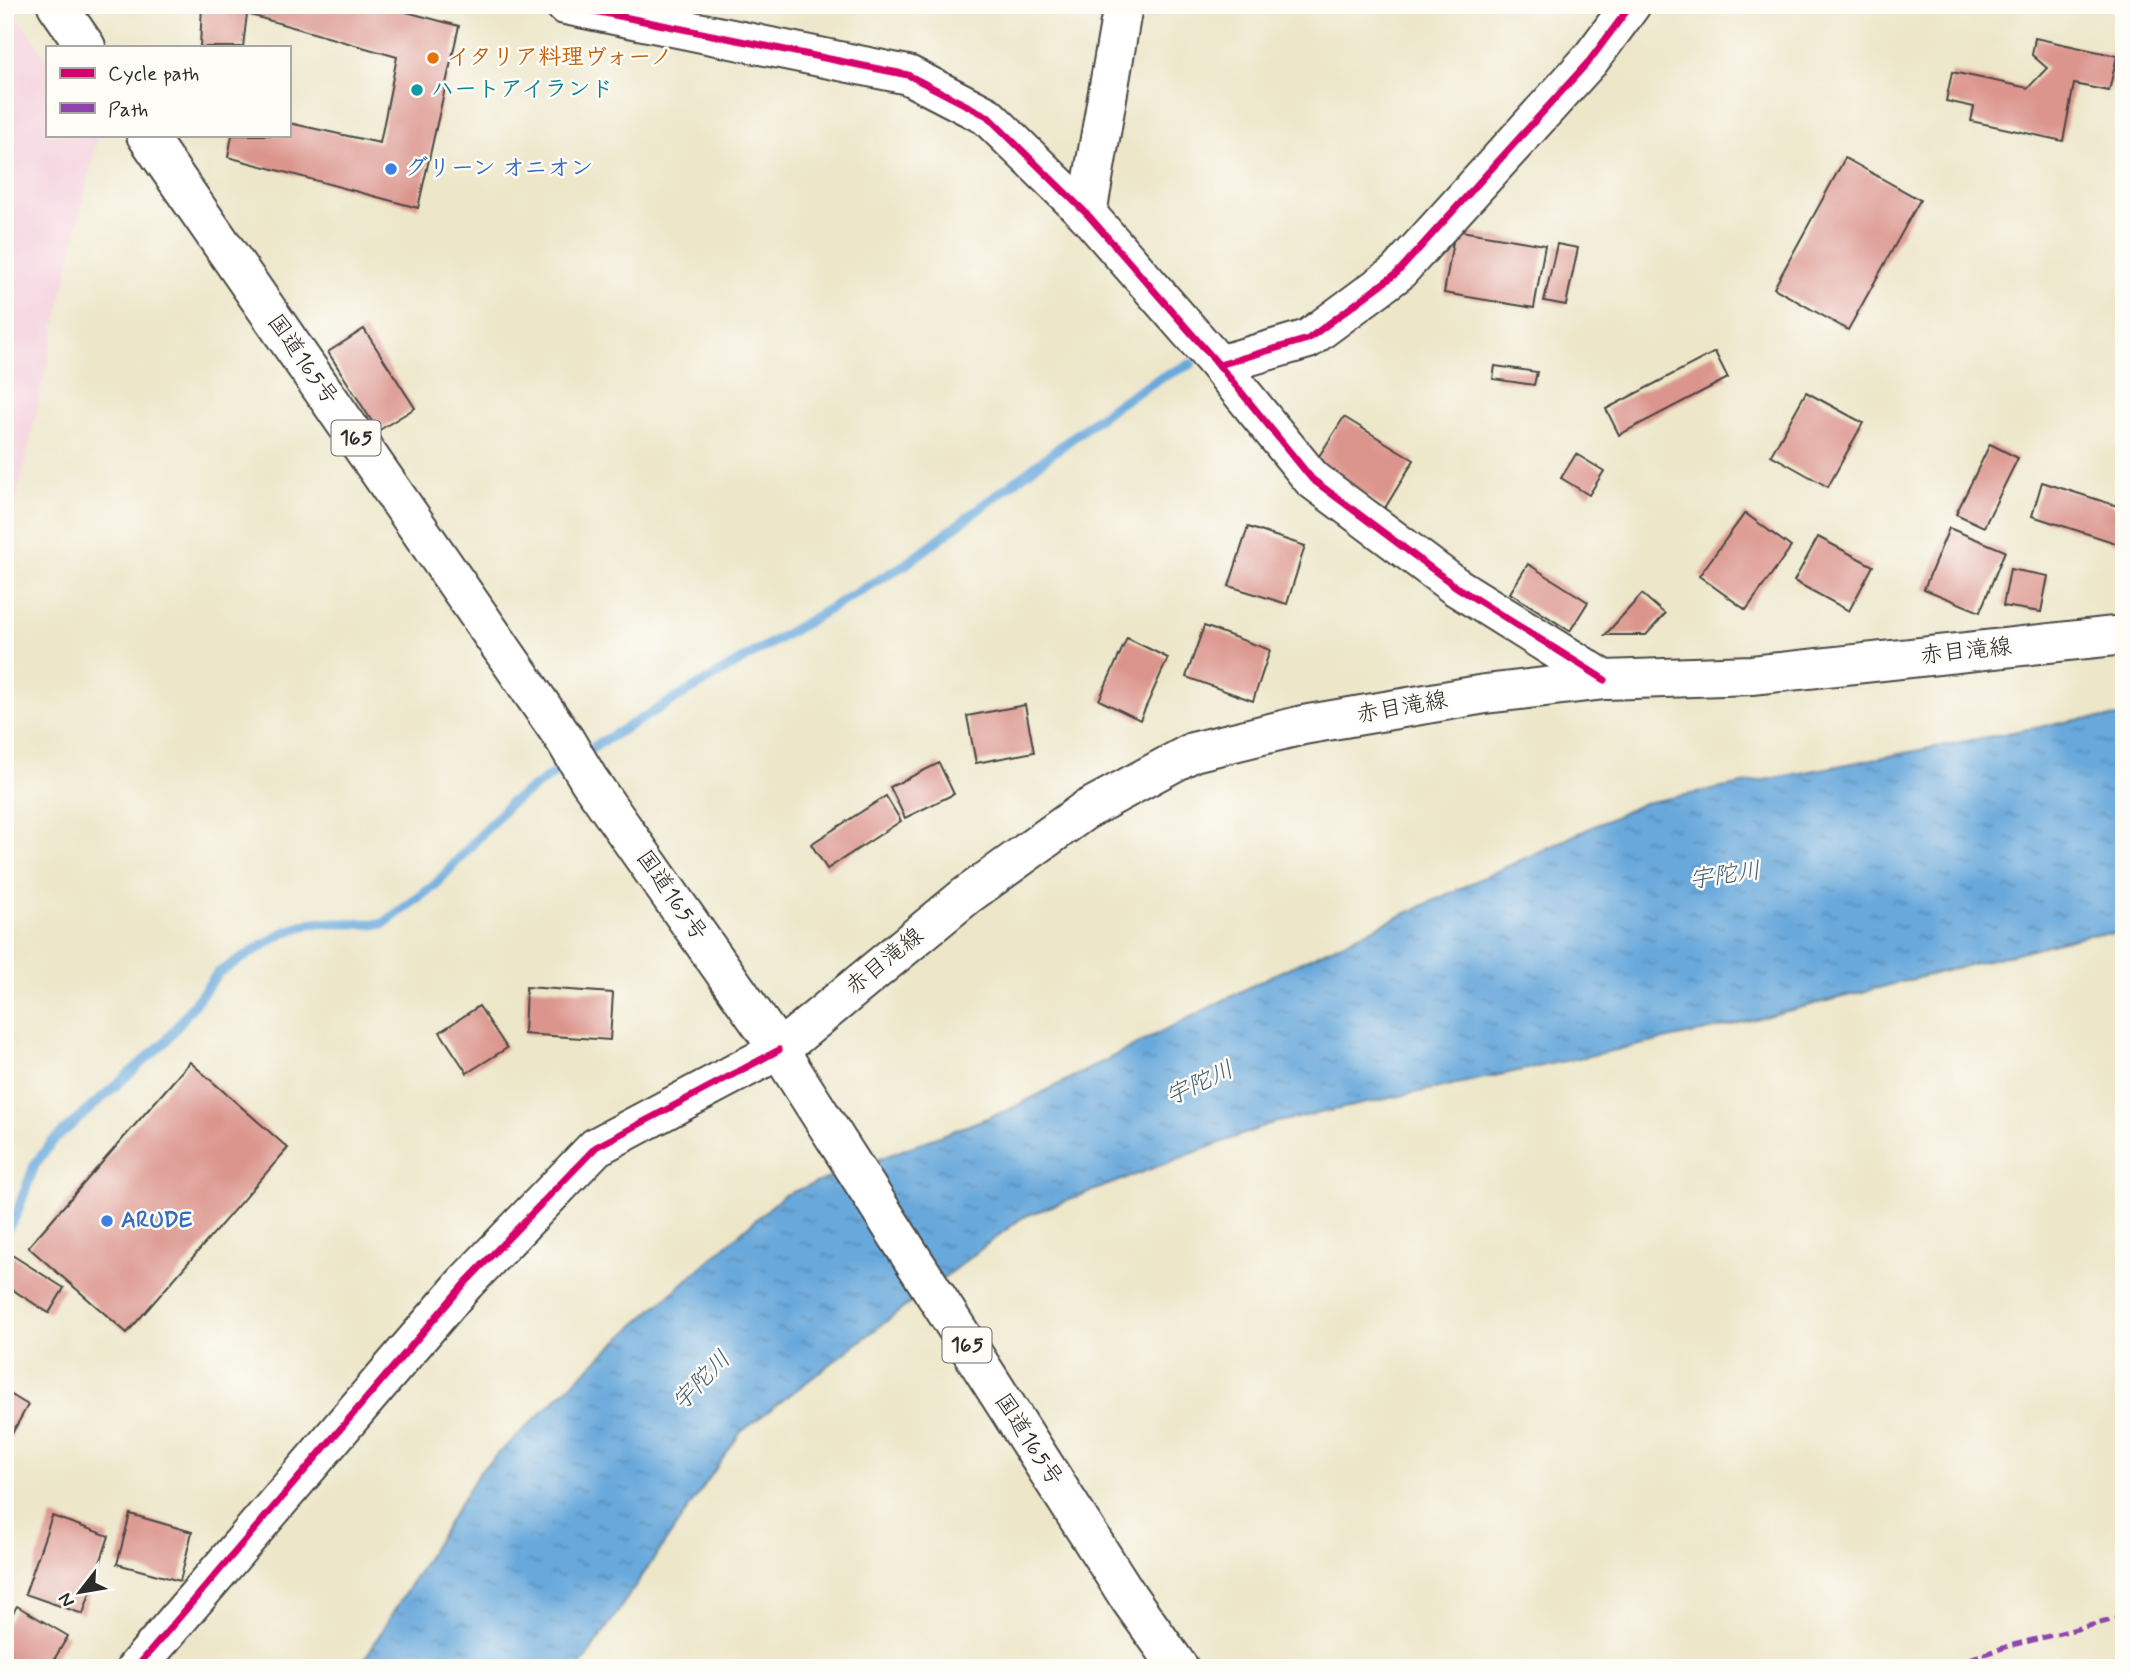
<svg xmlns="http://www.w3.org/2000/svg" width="2129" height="1673" viewBox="0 0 2129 1673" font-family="Mynerve,'Klee One',sans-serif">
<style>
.built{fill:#f4cfdd}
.water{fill:url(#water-ripples);stroke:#4a6a83;stroke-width:2}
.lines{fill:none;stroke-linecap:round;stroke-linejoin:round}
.stream{stroke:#68a8db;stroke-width:10}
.building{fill:#db958d}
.minor-casing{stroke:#484743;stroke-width:42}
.major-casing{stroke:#484743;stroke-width:42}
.highway-casing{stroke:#484743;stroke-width:42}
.minor{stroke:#fff;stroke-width:38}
.major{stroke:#fff;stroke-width:38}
.highway{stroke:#fff;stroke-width:38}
.quiet{stroke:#8e44ad;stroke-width:5;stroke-dasharray:10 5;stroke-linecap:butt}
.cycleway-casing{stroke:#fdfcf7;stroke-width:11}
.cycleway{stroke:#d6006c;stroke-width:7}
.food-dot{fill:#e8710a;stroke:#fdfcf7;stroke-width:2.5}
.culture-dot{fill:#0f9aa8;stroke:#fdfcf7;stroke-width:2.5}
.shop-dot{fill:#3f7fe0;stroke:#fdfcf7;stroke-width:2.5}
.labels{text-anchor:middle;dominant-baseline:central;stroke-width:5;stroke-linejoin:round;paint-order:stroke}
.shield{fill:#fdfcf7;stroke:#6a6a68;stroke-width:2}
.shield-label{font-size:21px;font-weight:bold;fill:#2b2b2b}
.food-label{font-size:23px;font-weight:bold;fill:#c56008;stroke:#fdfcf7;text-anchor:start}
.culture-label{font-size:23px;font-weight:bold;fill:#0d838f;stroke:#fdfcf7;text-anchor:start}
.shop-label{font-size:23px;font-weight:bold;fill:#366cbe;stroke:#fdfcf7;text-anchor:start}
.street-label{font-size:23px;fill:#2b2b2b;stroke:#fdfcf7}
.water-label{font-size:24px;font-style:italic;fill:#435d71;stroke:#fdfcf7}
</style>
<defs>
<pattern id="water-ripples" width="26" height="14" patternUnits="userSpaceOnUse" patternTransform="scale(1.75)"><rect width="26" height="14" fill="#68a8db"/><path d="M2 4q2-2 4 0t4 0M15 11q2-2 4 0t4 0" fill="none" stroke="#5689b2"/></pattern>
</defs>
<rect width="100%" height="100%" fill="#fdfcf7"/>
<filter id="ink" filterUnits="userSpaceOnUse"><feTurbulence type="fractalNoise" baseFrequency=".0143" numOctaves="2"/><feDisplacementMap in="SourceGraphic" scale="14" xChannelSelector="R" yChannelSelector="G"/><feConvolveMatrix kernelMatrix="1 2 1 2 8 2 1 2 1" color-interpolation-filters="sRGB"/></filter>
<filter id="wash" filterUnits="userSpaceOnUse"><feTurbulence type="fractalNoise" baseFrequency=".00686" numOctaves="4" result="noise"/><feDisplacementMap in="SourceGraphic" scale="28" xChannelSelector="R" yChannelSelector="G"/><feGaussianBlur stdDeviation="1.57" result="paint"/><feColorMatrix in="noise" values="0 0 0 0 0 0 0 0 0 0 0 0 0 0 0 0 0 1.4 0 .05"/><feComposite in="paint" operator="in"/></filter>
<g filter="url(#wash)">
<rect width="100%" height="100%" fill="#ede6c9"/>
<path class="built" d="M 5,5 L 9,5 L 47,59 L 47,135 L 98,135 L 5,553 Z"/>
<path class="water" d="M 2124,717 L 2124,933 L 2087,935 L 1720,1028 L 1273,1123 L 1023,1217 L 741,1432 L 579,1668 L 359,1668 L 480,1471 L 628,1331 L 784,1195 L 1008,1110 L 1271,976 L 1644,803 L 2081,719 Z"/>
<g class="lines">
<path class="stream" d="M 5,1232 L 16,1215 L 35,1164 L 53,1141 L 165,1042 L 218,973 L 285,932 L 312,923 L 383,924 L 435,885 L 510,803 L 600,743 L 906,564 L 1113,407 L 1160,378 L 1191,364"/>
</g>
<g id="blocks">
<g class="building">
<path d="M 202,5 L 380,5 L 459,26 L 418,208 L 228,157 L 232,135 L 289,135 L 289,123 L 380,143 L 397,57 L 247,14 L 243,47 L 200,47 Z"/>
<path d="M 2035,38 L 2117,56 L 2109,91 L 2074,84 L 2063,141 L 1971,121 L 1974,107 L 1946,101 L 1952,72 L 2028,88 L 2047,68 L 2032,55 Z"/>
<path d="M 1845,158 L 1920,200 L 1848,330 L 1774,288 Z"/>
<path d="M 1455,230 L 1545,245 L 1534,308 L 1444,293 Z"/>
<path d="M 1557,244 L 1578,248 L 1566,305 L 1544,301 Z"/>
<path d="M 364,329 L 415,408 L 378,431 L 328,352 Z"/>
<path d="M 1715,352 L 1728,378 L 1619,435 L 1606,409 Z"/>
<path d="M 1495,366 L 1537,372 L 1534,385 L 1493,379 Z"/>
<path d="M 1806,392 L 1863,423 L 1828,487 L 1771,455 Z"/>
<path d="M 1344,417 L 1414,460 L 1385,508 L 1314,464 Z"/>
<path d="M 1990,444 L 2018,458 L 1984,527 L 1956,514 Z"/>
<path d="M 1576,454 L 1604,471 L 1589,495 L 1561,478 Z"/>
<path d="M 2042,482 L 2124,508 L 2122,545 L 2032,516 Z"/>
<path d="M 1745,513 L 1791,547 L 1746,610 L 1699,576 Z"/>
<path d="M 1248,527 L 1305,546 L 1287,604 L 1229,586 Z"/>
<path d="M 1949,528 L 2005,551 L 1980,612 L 1924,589 Z"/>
<path d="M 1818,537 L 1873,566 L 1849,611 L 1794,581 Z"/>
<path d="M 1528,564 L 1588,602 L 1570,631 L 1510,593 Z"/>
<path d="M 2010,569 L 2048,576 L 2041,612 L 2003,606 Z"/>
<path d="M 1642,594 L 1665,614 L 1646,635 L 1605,635 Z"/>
<path d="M 1204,626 L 1270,650 L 1253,701 L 1186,677 Z"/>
<path d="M 1127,638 L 1168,658 L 1140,720 L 1099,700 Z"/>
<path d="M 1025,705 L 1034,752 L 976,763 L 967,716 Z"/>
<path d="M 939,763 L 954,794 L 905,818 L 890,787 Z"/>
<path d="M 886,796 L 901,821 L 827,869 L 811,844 Z"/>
<path d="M 526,987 L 613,993 L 610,1040 L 524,1034 Z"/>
<path d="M 479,1006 L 507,1048 L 467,1073 L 440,1032 Z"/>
<path d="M 190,1062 L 288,1148 L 127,1333 L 28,1247 Z"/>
<path d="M 12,1255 L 64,1288 L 49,1313 L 5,1285 L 5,1265 Z"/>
<path d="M 5,1391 L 28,1405 L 5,1446 Z"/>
<path d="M 130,1514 L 192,1532 L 180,1581 L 117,1564 Z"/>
<path d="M 52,1516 L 109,1536 L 83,1614 L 25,1594 Z"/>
<path d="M 17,1606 L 68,1636 L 49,1668 L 5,1668 L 5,1626 Z"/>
</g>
</g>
</g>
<g filter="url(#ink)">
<use href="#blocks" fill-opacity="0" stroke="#484743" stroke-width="2"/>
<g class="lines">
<g class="minor-casing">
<g id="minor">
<path d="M 565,5 L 908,75 L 987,116 L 1087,214 L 1219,365 L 1312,479 L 1455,586 L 1605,680"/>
<path d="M 1087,214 L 1123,5"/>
<path d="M 1219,365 L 1308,339 L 1397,273 L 1590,60 L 1631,5"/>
<path d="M 136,1668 L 465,1283 L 596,1147 L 779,1050"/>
</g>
</g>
<g class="major-casing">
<path id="major" d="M 779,1050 L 966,896 L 1084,811 L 1193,752 L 1303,725 L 1485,694 L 1605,680 L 1752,675 L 2124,635"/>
</g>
<g class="highway-casing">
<g id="highway">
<path d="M 57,5 L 86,47"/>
<path d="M 146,135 L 565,740 L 589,780 L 779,1050 L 1129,1598 L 1179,1668"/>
</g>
</g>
<use href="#minor" class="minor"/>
<use href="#major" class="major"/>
<use href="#highway" class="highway"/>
<path class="quiet" d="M 1941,1668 L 2009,1646 L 2124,1617"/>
<g class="cycleway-casing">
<g id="cycleway">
<path d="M 565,5 L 908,75 L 987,116 L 1087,214 L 1219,365 L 1312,479 L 1455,586 L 1605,680"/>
<path d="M 1219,365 L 1308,339 L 1397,273 L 1590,60 L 1631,5"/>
<path d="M 136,1668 L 465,1283 L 596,1147 L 779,1050"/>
</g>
</g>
<use href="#cycleway" class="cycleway"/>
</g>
</g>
<circle class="food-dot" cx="433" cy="58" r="7"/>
<circle class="culture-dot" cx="417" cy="90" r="7"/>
<g class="shop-dot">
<circle cx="391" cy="169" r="7"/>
<circle cx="107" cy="1221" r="7"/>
</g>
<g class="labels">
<g class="shield">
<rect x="331.5" y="420.5" width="49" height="35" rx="5"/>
<rect x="942.5" y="1327.5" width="49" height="35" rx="5"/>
</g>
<g class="shield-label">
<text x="356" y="438">165</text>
<text x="967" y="1345">165</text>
</g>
<g class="food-label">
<text x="447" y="58">イタリア料理ヴォーノ</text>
</g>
<g class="culture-label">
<text x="431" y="90">ハートアイランド</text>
</g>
<g class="shop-label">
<text x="405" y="169">グリーン オニオン</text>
<text x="121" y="1221">ARUDE</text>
</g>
<g class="street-label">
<text transform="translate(302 360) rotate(55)">国道165号</text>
<text transform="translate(1966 652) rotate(-6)">赤目滝線</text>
<text transform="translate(1402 708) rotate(-10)">赤目滝線</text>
<text transform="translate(671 896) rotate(55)">国道165号</text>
<text transform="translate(885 962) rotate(-39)">赤目滝線</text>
<text transform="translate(1028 1440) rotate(57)">国道165号</text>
</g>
<g class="water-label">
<text transform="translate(1725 876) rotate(-8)">宇陀川</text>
<text transform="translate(1200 1084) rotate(-25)">宇陀川</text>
<text transform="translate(702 1381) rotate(-46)">宇陀川</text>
</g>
</g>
<rect width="2129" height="1673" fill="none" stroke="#fdfcf7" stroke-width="28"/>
<rect x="46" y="46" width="245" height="91" fill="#fdfcf7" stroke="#a9a8a5" stroke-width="2"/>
<rect x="60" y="68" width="35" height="10" fill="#d6006c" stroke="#a9a8a5" stroke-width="2"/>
<text x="108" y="80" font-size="21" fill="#2b2b2b">Cycle path</text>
<rect x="60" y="103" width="35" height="10" fill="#8e44ad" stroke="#a9a8a5" stroke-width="2"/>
<text x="108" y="116" font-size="21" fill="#2b2b2b">Path</text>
<g transform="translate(80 1592) rotate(239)" stroke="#fdfcf7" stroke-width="5" paint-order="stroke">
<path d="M0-5L12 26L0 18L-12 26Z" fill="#2b2b2b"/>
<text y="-10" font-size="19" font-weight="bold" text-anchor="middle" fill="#2b2b2b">N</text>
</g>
</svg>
